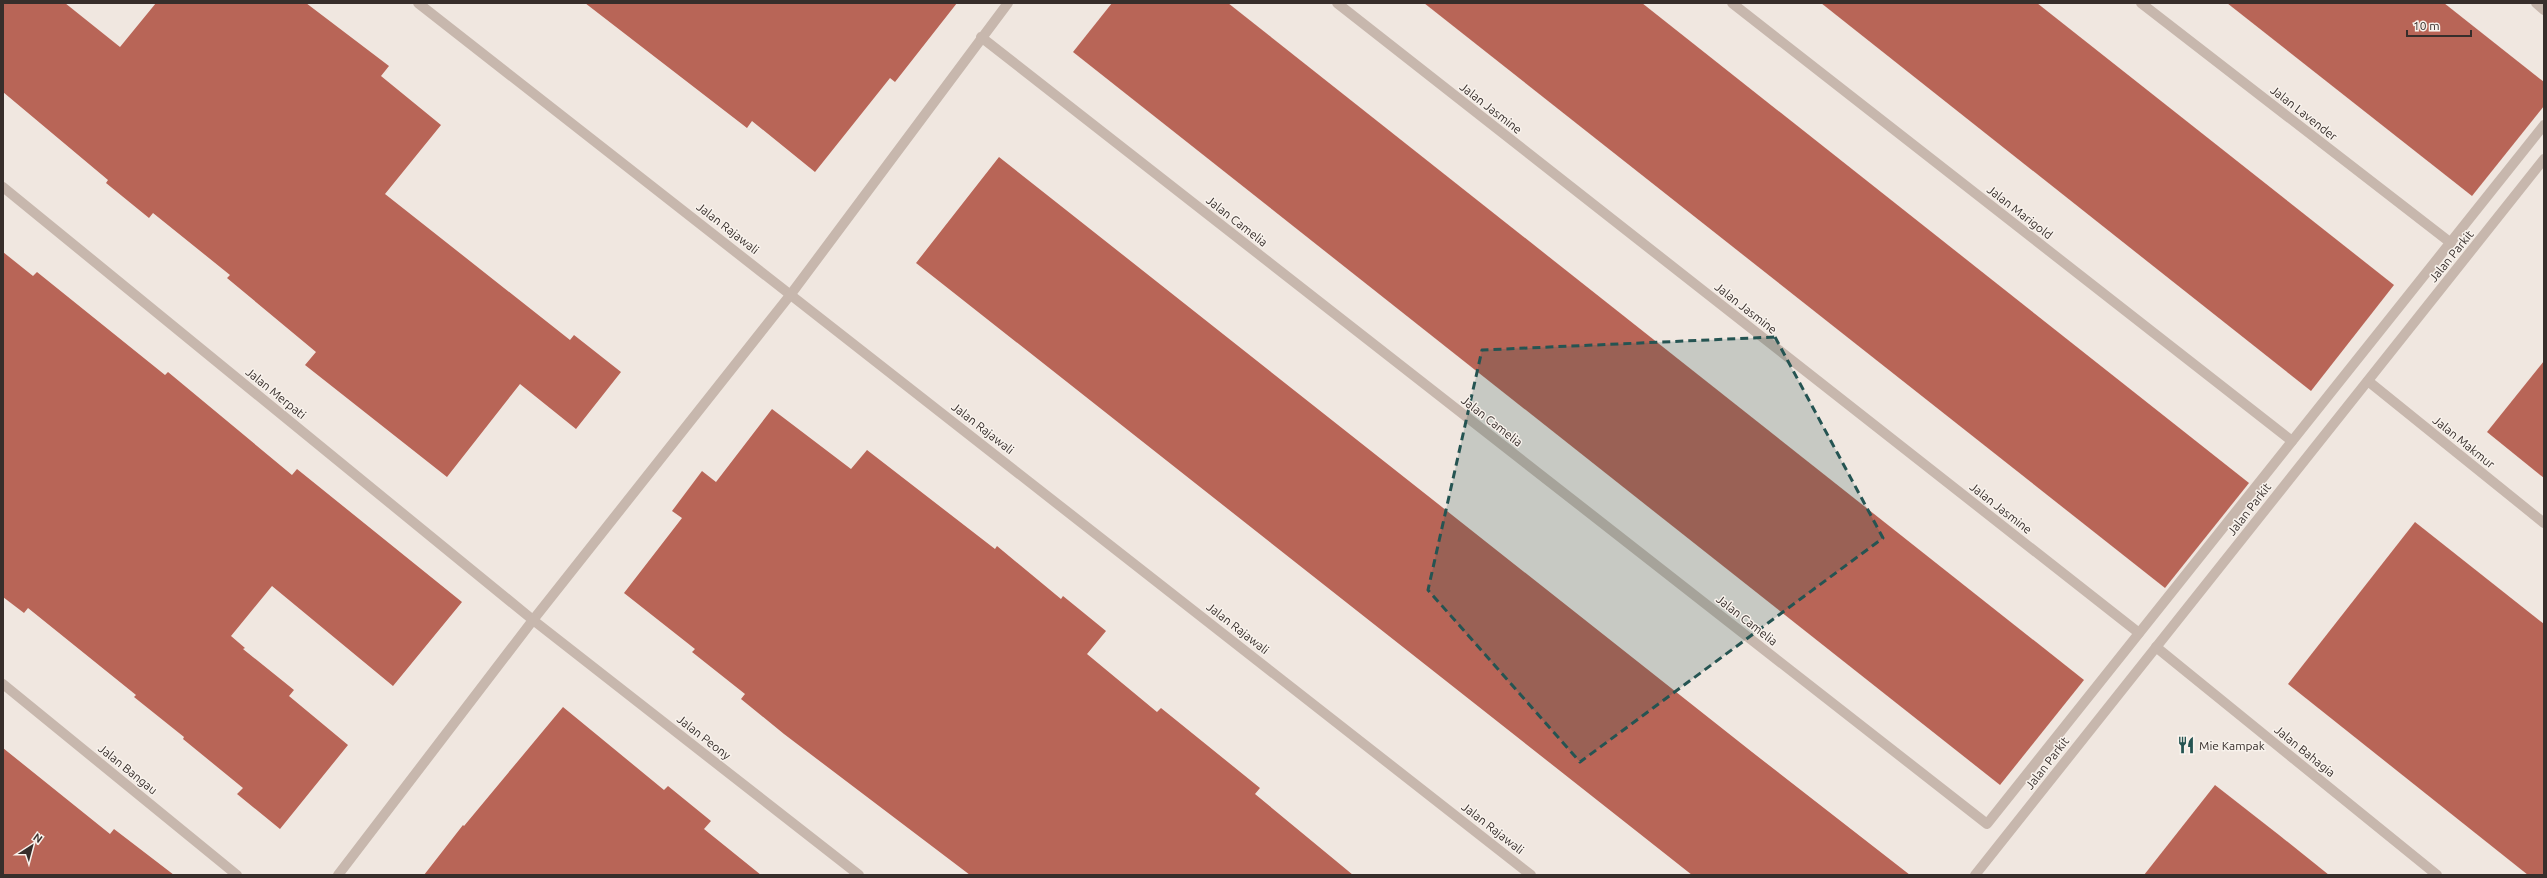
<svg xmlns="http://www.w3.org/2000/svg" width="2547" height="878" viewBox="0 0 2547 878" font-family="Ubuntu,sans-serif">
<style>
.building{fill:#b86557}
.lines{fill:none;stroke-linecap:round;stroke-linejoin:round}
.street{stroke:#c7b7ad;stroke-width:10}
.marked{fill:#255452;fill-opacity:0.2;stroke:#255452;stroke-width:3;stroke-dasharray:8 5;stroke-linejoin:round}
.labels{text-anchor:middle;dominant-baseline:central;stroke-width:3;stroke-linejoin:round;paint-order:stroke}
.street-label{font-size:12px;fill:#372e2b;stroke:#f8f2ec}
.poi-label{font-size:12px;fill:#372e2b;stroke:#f8f2ec;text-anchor:start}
</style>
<rect width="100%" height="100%" fill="#f0e7e0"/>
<g class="building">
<path d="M 3,3 L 65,3 L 120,47 L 156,3 L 306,3 L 389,66 L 381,76 L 441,125 L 385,194 L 570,340 L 574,335 L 621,372 L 576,429 L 520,384 L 447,477 L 305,365 L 316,352 L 227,278 L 230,275 L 153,213 L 149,218 L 106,183 L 108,180 L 3,92 Z"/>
<path d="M 585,3 L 957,3 L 895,82 L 890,78 L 815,172 L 752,121 L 747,128 Z"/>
<path d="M 1112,3 L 1228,3 L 2084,680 L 2000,785 L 1073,52 Z"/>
<path d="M 1424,3 L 1642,3 L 2249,483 L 2165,588 Z"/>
<path d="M 1821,3 L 2037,3 L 2394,285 L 2311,391 Z"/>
<path d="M 2227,3 L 2444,3 L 2544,82 L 2544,106 L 2472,196 Z"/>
<path d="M 999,157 L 1752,752 L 1910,875 L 1692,875 L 1635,830 L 916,263 Z"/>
<path d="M 3,252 L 33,276 L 37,272 L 165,375 L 168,372 L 292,475 L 297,469 L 462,602 L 393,686 L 272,586 L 231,636 L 245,648 L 243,649 L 294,690 L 289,696 L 348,745 L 280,829 L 237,794 L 243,788 L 183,739 L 184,737 L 134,697 L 136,695 L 28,608 L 24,613 L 3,597 Z"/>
<path d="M 2544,361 L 2544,478 L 2487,432 Z"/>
<path d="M 772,409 L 851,469 L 867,450 L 995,549 L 997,546 L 1061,599 L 1063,596 L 1106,631 L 1087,654 L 1157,712 L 1161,708 L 1260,788 L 1255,794 L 1353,875 L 970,875 L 784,734 L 741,699 L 745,694 L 692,652 L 695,649 L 624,593 L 682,518 L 672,511 L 702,471 L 716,482 Z"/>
<path d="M 2415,522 L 2544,624 L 2544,875 L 2528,875 L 2288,684 Z"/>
<path d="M 563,707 L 664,790 L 668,786 L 711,821 L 704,829 L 761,875 L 424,875 L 463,825 L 464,826 Z"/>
<path d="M 3,748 L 110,834 L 114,829 L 174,875 L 3,875 Z"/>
<path d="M 2215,785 L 2279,835 L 2329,875 L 2144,875 Z"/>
</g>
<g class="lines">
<g class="street">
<path d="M 418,3 L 1531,875"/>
<path d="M 1337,3 L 2139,633"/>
<path d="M 1732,3 L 2292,441"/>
<path d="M 2141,3 L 2451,243"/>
<path d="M 2536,3 L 2544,10"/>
<path d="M 981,37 L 1987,824 L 2544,125"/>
<path d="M 3,187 L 533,620 L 859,875"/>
<path d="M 2368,381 L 2544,523"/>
<path d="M 2156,647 L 2437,875"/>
<path d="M 3,684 L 237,875"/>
<path d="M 338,875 L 533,620 L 791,294 L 1008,3"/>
<path d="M 1975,875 L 2544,159"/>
</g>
</g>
<path class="marked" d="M 1775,337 L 1883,538 L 1580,762 L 1428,590 L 1482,350 Z"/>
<defs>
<g id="restaurant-bare" transform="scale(1.38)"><path d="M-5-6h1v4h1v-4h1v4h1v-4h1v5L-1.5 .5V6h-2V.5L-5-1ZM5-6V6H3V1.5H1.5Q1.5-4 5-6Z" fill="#255452" stroke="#f8f2ec" stroke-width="2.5" paint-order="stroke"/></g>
</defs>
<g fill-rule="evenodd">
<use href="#restaurant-bare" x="2186" y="745"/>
</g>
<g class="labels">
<g class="street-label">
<text transform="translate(1491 108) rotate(38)">Jalan Jasmine</text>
<text transform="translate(2304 113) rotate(38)">Jalan Lavender</text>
<text transform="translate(2020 212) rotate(38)">Jalan Marigold</text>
<text transform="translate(1237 221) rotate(38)">Jalan Camelia</text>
<text transform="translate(728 228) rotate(38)">Jalan Rajawali</text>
<text transform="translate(2451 256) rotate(-51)">Jalan Parkit</text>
<text transform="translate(1746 308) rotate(38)">Jalan Jasmine</text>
<text transform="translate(276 393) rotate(39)">Jalan Merpati</text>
<text transform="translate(1492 421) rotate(38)">Jalan Camelia</text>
<text transform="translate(983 428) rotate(38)">Jalan Rajawali</text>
<text transform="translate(2464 442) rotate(39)">Jalan Makmur</text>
<text transform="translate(2001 508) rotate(38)">Jalan Jasmine</text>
<text transform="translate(2249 509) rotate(-52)">Jalan Parkit</text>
<text transform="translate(1747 620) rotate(38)">Jalan Camelia</text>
<text transform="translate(1238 628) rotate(38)">Jalan Rajawali</text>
<text transform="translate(704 737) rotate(38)">Jalan Peony</text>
<text transform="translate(2305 751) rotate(39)">Jalan Bahagia</text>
<text transform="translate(2047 763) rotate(-52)">Jalan Parkit</text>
<text transform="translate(128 769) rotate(39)">Jalan Bangau</text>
<text transform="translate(1493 828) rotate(38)">Jalan Rajawali</text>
</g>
<g class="poi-label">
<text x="2199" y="745">Mie Kampak</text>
</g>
</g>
<rect width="2547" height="878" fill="none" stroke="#372e2b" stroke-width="8"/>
<g transform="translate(32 846) rotate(36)" stroke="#f8f2ec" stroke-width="3" paint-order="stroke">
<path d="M0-3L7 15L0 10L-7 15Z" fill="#372e2b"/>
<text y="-6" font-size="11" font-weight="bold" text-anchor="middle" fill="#372e2b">N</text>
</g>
<path d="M2407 30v6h64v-6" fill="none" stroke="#372e2b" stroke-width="2"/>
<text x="2413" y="30" font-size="12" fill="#372e2b" stroke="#f8f2ec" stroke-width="3" paint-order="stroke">10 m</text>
</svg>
